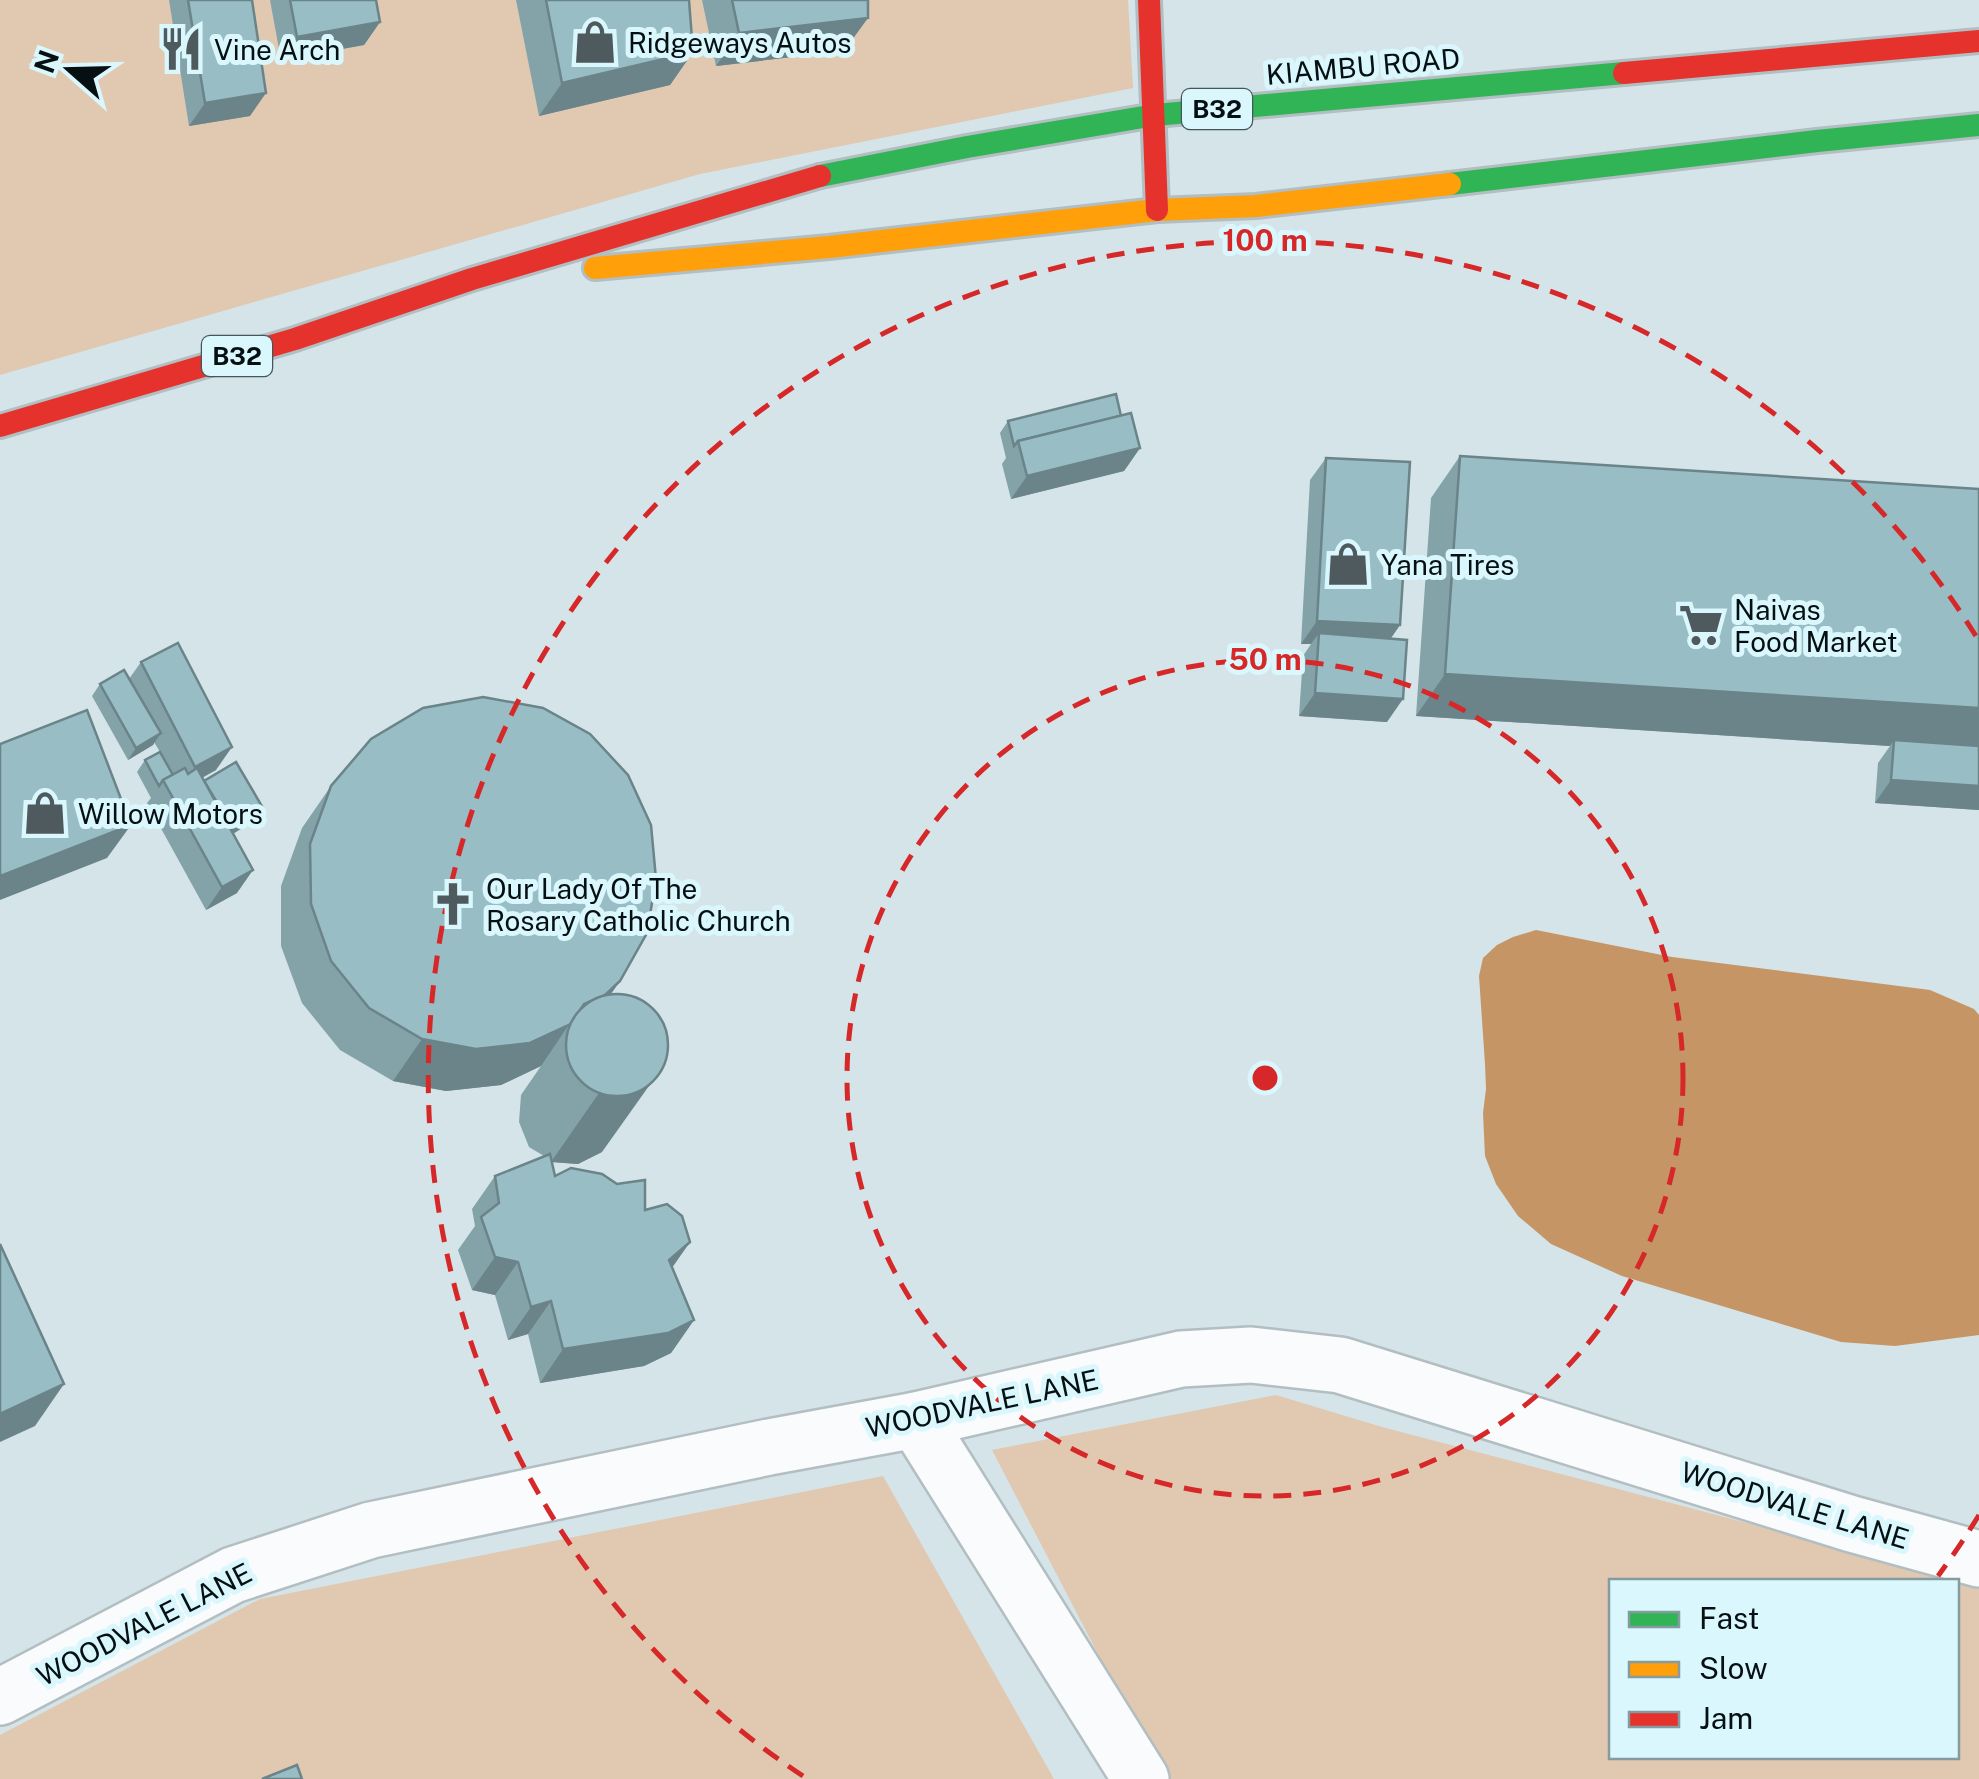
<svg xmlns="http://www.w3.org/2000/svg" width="1979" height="1779" viewBox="0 0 1979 1779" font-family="'Public Sans',sans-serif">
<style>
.green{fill:#e1c8b0;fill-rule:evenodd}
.water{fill:#c59566}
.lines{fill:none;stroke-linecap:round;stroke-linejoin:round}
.street-casing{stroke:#b2bec1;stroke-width:60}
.fast-casing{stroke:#b2bec1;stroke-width:28}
.slow-casing{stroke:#b2bec1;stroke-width:28}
.jam-casing{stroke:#b2bec1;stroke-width:28}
.street{stroke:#f9fbfc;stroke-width:55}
.fast{stroke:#30b455;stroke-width:22}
.slow{stroke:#ff9f0a;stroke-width:22}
.jam{stroke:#e5322d;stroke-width:22}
.wall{fill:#83a3a9}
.shaded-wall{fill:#6a8489}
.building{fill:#98bdc4;stroke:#6a8489;stroke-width:2.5}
.ring{fill:none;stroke:#d62828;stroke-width:5;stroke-dasharray:18 12}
.labels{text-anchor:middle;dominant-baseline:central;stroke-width:10;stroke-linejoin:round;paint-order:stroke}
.shield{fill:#d9f7fd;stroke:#455558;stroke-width:2.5}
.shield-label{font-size:25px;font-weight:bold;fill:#061012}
.poi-label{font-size:28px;fill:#061012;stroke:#d9f7fd;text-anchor:start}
.street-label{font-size:28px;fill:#061012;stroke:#d9f7fd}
.centre{fill:#d62828;stroke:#d9f7fd;stroke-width:5}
.ring-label{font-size:30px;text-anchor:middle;font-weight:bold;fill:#d62828;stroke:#d9f7fd;stroke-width:10;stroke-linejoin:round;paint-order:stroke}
</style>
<rect width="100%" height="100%" fill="#d4e4e8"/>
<g class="green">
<path d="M 0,0 L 1128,0 L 1133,88 L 700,174 L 0,375 Z"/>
<path d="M 1276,1395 L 1382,1427 L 1979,1584 L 1979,1779 L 1163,1779 L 992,1450 ZM 1612,1582 L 1956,1582 L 1956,1756 L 1612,1756 Z"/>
<path d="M 883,1476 L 1054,1779 L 0,1779 L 0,1735 L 260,1599 Z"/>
</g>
<path class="water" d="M 1536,930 L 1672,957 L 1930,990 L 1974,1009 L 1979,1015 L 1979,1335 L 1895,1346 L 1841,1342 L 1622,1276 L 1551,1244 L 1518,1216 L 1496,1184 L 1485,1156 L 1483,1113 L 1486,1089 L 1485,1064 L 1479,976 L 1483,958 L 1497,945 L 1513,937 Z"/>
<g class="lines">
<g class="street-casing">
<g id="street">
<path d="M 916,1420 L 1141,1779"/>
<path d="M 0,1697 L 233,1575 L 371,1530 L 769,1447 L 916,1420 L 1181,1359 L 1251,1355 L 1340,1365 L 1852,1524 L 1979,1559"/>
</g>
</g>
<g class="fast-casing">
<g id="fast">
<path d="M 820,176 L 967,147 L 1155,115 L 1624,73"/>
<path d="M 1450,184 L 1817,141 L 1979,125"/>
</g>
</g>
<g class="slow-casing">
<path id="slow" d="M 595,268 L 829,247 L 1157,210 L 1256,206 L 1450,184"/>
</g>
<g class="jam-casing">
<g id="jam">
<path d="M 1149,0 L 1157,210"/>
<path d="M 1624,73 L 1979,41"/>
<path d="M 0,426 L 295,339 L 472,279 L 820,176"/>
</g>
</g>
<use href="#street" class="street"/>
<use href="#fast" class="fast"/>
<use href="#slow" class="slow"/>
<use href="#jam" class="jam"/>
</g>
<g class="wall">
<path d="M 169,0 L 252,0 L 250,116 L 189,126 Z"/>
<path d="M 270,0 L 376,0 L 380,22 L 364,45 L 281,60 Z"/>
<path d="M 516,0 L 689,0 L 693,52 L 670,85 L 539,116 Z"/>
<path d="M 702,0 L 868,0 L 844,51 L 716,66 Z"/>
<path d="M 1121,416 L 1140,448 L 1124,471 L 1011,499 L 1002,464 L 1006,458 L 1000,433 L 1008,421 Z"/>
<path d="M 1460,456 L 1979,489 L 1979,810 L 1875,803 L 1878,763 L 1890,746 L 1416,716 L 1431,498 Z"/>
<path d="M 1326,458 L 1400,625 L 1391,638 L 1387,722 L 1299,716 L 1303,656 L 1311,644 L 1301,644 L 1310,480 Z"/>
<path d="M 141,662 L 216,770 L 202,778 L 204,781 L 263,808 L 255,820 L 233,834 L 237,893 L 206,910 L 147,803 L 151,798 L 137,772 L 145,760 L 160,752 L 154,742 L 153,745 L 128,760 L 92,696 L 100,684 L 129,679 Z"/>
<path d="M 331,786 L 620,981 L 611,994 L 602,1152 L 578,1164 L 552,1162 L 555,1176 L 645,1210 L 690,1242 L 672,1267 L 694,1320 L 671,1353 L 644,1366 L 540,1383 L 528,1334 L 508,1340 L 495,1295 L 472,1290 L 458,1250 L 475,1226 L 472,1209 L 495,1176 L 544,1156 L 529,1147 L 519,1122 L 521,1095 L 541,1066 L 501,1085 L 446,1091 L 393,1081 L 340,1050 L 302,1003 L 281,946 L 281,886 L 302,828 Z"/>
</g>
<g class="shaded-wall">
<path d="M 868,18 L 844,51 L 716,66 L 739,33 Z"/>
<path d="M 380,22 L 364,45 L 281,60 L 297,37 Z"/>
<path d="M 693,52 L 670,85 L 539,116 L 562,83 Z"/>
<path d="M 266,93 L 250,116 L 189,126 L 205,103 Z"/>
<path d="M 1140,448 L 1124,471 L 1011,499 L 1027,476 Z"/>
<path d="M 1317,621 L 1400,625 L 1384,648 L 1319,633 L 1311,644 L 1301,644 Z"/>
<path d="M 1445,674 L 1979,708 L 1979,752 L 1894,740 L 1890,746 L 1416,716 Z"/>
<path d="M 1315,693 L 1403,699 L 1387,722 L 1299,716 Z"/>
<path d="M 161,733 L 153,745 L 128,760 L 136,748 Z"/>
<path d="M 232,747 L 216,770 L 179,790 L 195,767 Z"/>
<path d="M 1891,780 L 1979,786 L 1979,810 L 1875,803 Z"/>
<path d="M 263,808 L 255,820 L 224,839 L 232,827 Z"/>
<path d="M 131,825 L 107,858 L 0,900 L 0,876 Z"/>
<path d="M 253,870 L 237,893 L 206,910 L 222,887 Z"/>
<path d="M 620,981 L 590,1023 L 568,1026 L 541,1066 L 501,1085 L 446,1091 L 393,1081 L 422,1039 Z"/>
<path d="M 666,1062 L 602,1152 L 578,1164 L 551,1162 L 599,1093 Z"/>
<path d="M 690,1242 L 667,1275 L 669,1260 Z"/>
<path d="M 495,1257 L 518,1262 L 495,1295 L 472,1290 Z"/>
<path d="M 551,1301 L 528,1334 L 508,1340 L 531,1307 Z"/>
<path d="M 694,1320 L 671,1353 L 644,1366 L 540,1383 L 563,1349 Z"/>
<path d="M 64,1384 L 35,1426 L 0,1442 L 0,1414 Z"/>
</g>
<g class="building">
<path d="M 188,0 L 252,0 L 266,93 L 205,103 Z"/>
<path d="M 290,0 L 376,0 L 380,22 L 297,37 Z"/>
<path d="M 546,0 L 689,0 L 693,52 L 562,83 Z"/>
<path d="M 732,0 L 868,0 L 868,18 L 739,33 Z"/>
<path d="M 1116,394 L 1121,416 L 1018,441 L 1014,446 L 1008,421 Z"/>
<path d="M 1131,413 L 1140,448 L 1027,476 L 1018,441 Z"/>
<path d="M 1460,456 L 1979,489 L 1979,708 L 1445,674 Z"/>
<path d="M 1326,458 L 1410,462 L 1400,625 L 1317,621 Z"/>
<path d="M 1319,633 L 1407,640 L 1403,699 L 1315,693 Z"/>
<path d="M 178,643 L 232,747 L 195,767 L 141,662 Z"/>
<path d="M 124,670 L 161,733 L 136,748 L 100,684 Z"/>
<path d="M 483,697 L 543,708 L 590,734 L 628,775 L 651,825 L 656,879 L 647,933 L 620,981 L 605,995 L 584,1004 L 571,1024 L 530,1043 L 476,1049 L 422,1039 L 369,1008 L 331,961 L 311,904 L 310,844 L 331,786 L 371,739 L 423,708 Z"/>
<path d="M 87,710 L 131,825 L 0,876 L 0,744 Z"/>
<path d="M 1894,740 L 1979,746 L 1979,786 L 1891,780 Z"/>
<path d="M 160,752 L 173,775 L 163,780 L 159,786 L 145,760 Z"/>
<path d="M 236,762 L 263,808 L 232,827 L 204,781 Z"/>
<path d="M 185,768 L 188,774 L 197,768 L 253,870 L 222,887 L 163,780 Z"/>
<circle cx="617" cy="1045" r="51"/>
<path d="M 550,1154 L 555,1176 L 571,1168 L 602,1174 L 617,1184 L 645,1180 L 645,1210 L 667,1204 L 682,1216 L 690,1242 L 669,1260 L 694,1320 L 668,1333 L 563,1349 L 551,1301 L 531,1307 L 518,1262 L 495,1257 L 481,1217 L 499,1203 L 495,1176 Z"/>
<path d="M 0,1244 L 64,1384 L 0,1414 Z"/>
<path d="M 297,1765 L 302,1779 L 262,1779 Z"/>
</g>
<g class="ring">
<circle cx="1265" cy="1078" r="418"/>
<path d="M1979 1515A837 837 0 0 1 1938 1576M803 1776A837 837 0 1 1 1979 641"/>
</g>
<defs>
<g id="shop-bare" transform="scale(3.45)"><path d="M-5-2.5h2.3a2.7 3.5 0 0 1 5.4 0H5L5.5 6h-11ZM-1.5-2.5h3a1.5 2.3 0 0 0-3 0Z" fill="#4e5a5d" stroke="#d9f7fd" stroke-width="2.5" paint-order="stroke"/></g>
<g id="restaurant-bare" transform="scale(3.45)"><path d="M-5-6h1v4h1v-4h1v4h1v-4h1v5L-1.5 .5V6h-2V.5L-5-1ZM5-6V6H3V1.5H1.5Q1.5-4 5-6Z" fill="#4e5a5d" stroke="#d9f7fd" stroke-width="2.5" paint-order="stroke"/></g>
<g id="supermarket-bare" transform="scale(3.45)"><path d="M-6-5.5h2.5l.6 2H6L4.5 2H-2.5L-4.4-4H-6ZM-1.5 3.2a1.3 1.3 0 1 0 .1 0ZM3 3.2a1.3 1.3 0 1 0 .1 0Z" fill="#4e5a5d" stroke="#d9f7fd" stroke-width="2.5" paint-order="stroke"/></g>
<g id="church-bare" transform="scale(3.45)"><path d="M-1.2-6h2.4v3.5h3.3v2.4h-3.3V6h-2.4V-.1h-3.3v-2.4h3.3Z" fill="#4e5a5d" stroke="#d9f7fd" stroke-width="2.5" paint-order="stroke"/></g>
</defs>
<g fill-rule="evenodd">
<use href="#shop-bare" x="595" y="42"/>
<use href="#restaurant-bare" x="181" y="49"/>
<use href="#shop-bare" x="1348" y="564"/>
<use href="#supermarket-bare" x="1701" y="625"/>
<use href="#shop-bare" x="45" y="813"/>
<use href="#church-bare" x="453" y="904"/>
</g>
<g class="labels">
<g class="shield">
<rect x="1182" y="89" width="70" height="40" rx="8"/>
<rect x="202" y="336" width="70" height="40" rx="8"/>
</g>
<g class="shield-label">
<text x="1217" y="109">B32</text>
<text x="237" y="356">B32</text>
</g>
<g class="poi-label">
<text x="628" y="42">Ridgeways Autos</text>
<text x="214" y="49">Vine Arch</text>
<text x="1381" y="564">Yana Tires</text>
<text x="1734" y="609">Naivas<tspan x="1734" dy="32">Food Market</tspan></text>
<text x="78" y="813">Willow Motors</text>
<text x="486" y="888">Our Lady Of The<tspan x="486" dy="32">Rosary Catholic Church</tspan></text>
</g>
<g class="street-label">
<text transform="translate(1363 66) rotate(-5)">KIAMBU ROAD</text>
<text transform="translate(982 1403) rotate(-12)">WOODVALE LANE</text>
<text transform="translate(1795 1505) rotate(17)">WOODVALE LANE</text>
<text transform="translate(144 1624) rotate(-27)">WOODVALE LANE</text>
</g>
</g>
<circle cx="1265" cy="1078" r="15" class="centre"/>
<g class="ring-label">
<text x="1265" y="251">100 m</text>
<text x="1265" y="670">50 m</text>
</g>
<rect x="1609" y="1579" width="350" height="180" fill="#d9f7fd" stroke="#859b9f" stroke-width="2.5"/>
<rect x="1629" y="1612" width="50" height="15" fill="#30b455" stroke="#859b9f" stroke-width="2.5"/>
<text x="1699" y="1629" font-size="30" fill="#061012">Fast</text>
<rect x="1629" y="1662" width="50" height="15" fill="#ff9f0a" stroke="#859b9f" stroke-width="2.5"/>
<text x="1699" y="1679" font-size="30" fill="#061012">Slow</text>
<rect x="1629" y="1712" width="50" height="15" fill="#e5322d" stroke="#859b9f" stroke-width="2.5"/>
<text x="1699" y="1729" font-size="30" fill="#061012">Jam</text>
<g transform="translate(70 70) rotate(290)" stroke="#d9f7fd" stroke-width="8" paint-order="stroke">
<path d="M0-8L18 38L0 25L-18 38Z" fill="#061012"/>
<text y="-15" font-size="28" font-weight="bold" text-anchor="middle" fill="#061012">N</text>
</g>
</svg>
